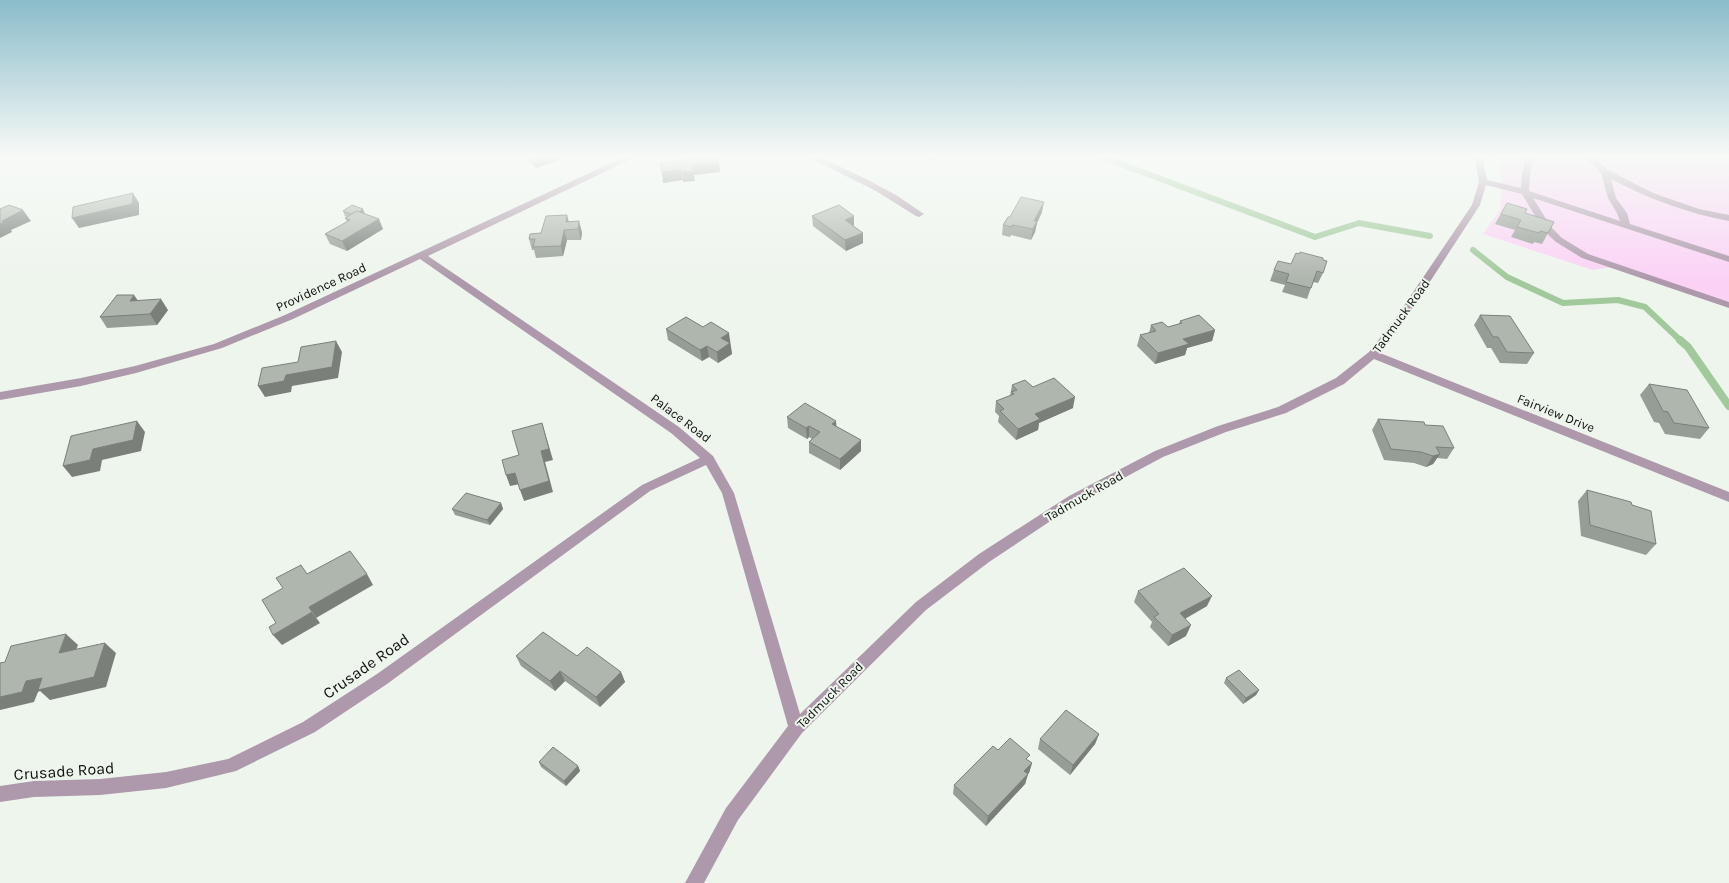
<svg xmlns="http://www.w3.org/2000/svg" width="1729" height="883" viewBox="0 0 1729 883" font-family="Karla,sans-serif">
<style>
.green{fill:#fbd2f6}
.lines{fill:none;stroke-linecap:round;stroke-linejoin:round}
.stream-far1{stroke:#a1c99c;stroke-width:6}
.stream{stroke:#a1c99c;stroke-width:8}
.minor{fill:#ad99ab;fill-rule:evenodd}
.wall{fill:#969d96}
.shaded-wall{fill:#7a7f7a}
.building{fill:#afb6ae;stroke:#7a7f7a}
.labels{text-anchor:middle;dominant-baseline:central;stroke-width:4;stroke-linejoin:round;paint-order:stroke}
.street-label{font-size:13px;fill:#0d100d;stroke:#eef5ed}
.near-street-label{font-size:16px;fill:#0d100d;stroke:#eef5ed}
</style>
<rect width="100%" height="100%" fill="#eef5ed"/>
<path class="green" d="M 1497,155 L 1729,155 L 1729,307 L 1611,267 L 1593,270 L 1483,234 L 1500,210 L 1502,185 Z"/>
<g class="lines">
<g class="stream-far1">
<path d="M 1097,155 L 1315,237 L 1359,223 L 1430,236"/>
<path d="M 1473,250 L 1507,277 L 1563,303 L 1618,300 L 1645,307 L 1681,341"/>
</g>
<path class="stream" d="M 1680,340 L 1688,347 L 1729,406"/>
<g class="minor">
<path d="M 628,155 L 640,155 L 428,256 L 679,427 L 713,456 L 734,493 L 800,714 L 916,602 L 979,554 L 1069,496 L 1155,451 L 1218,426 L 1278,407 L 1336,378 L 1369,352 L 1395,319 L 1472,205 L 1479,182 L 1474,155 L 1482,155 L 1487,180 L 1521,188 L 1522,174 L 1526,155 L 1534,155 L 1530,174 L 1529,191 L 1620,221 L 1617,213 L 1608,198 L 1601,173 L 1583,155 L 1592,155 L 1608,170 L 1653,193 L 1699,209 L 1729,215 L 1729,221 C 1687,213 1649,199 1611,179 L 1616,198 L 1627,213 L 1630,224 L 1729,256 L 1729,262 L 1533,198 L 1551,227 L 1562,238 L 1588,254 L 1729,302 L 1729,308 L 1582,258 L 1556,242 L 1544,231 L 1522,194 L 1486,185 L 1480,205 L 1403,323 L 1380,353 L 1729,492 L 1729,502 L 1374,359 L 1344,384 L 1286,413 L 1226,432 L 1163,457 L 1079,502 L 989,562 L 926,610 L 802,733 L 738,820 L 704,883 L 685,883 L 726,808 L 788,726 L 722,493 L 706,465 L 650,491 L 387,684 L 315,732 L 236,771 L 166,788 L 100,795 L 34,797 L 0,802 L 0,786 L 34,781 L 100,779 L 166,772 L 228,759 L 303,722 L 377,674 L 642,485 L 700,458 L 671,433 L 420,259 L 293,319 L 222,348 L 136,373 L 81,386 L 0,400 L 0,392 L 81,378 L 135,366 L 214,344 L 285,315 Z"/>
<path d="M 804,155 L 816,155 L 868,180 L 896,195 L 924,214 L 919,217 L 916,216 L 876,191 Z"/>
</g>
</g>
<g class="wall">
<path d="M 525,155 L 561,155 L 562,159 L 536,168 L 526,159 Z"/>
<path d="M 920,155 L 943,155 L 933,161 Z"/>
<path d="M 1507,203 L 1525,213 L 1548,233 L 1542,244 L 1534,242 L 1533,244 L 1511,237 L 1515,230 L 1495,224 Z"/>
<path d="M 343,211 L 365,214 L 383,229 L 347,251 L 330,244 L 325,234 L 347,222 L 345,218 L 347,217 L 345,216 Z"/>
<path d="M 1042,212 L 1037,223 L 1035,232 L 1031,240 L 1011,235 L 1010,237 L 1002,235 L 1003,225 L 1010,217 Z"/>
<path d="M 812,216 L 854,226 L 863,233 L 863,243 L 846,251 L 813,226 Z"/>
<path d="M 569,222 L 582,232 L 581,240 L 567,240 L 563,256 L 536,258 L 534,250 L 532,250 L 529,239 L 541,233 Z"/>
<path d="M 1323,260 L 1323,273 L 1318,283 L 1313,282 L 1307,299 L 1282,292 L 1285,285 L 1270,281 L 1274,270 L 1291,264 Z"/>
<path d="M 168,310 L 157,325 L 107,328 L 100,317 Z"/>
<path d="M 1480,315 L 1534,353 L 1527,364 L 1500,363 L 1491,348 L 1487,348 L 1474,325 Z"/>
<path d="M 1180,321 L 1215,330 L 1212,341 L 1187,348 L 1185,355 L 1155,364 L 1137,346 L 1140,335 L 1149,333 L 1151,325 L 1168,327 L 1179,324 Z"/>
<path d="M 666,329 L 731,344 L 730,344 L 732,354 L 718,363 L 709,357 L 702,361 L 668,340 Z"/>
<path d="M 1649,384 L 1709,428 L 1700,439 L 1665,434 L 1659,423 L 1654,422 L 1640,395 Z"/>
<path d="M 1012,385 L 1033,387 L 1073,408 L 1039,423 L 1038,430 L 1016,440 L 998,422 L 999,416 L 995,412 L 996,401 L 1010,396 Z"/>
<path d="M 787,417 L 836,427 L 861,451 L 840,470 L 809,453 L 809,442 L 812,439 L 809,437 L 807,439 L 788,428 Z"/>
<path d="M 1378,419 L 1425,425 L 1454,448 L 1447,459 L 1437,458 L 1433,464 L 1426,467 L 1414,463 L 1384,460 L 1372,430 Z"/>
<path d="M 1587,490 L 1656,544 L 1646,555 L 1581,536 L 1578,501 Z"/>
<path d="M 501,503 L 503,509 L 490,525 L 455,515 L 452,509 Z"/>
<path d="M 1138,591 L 1207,606 L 1185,619 L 1186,636 L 1168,646 L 1150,627 L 1152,622 L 1134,602 Z"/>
<path d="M 516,656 L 577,656 L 621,672 L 625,682 L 600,707 L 565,681 L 555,691 L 521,666 Z"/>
<path d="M 1226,678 L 1259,690 L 1256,695 L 1243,704 L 1224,683 Z"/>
<path d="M 1099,734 L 1095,744 L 1070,775 L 1038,749 L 1040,739 Z"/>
<path d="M 998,750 L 1028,760 L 1032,763 L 1029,773 L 1028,774 L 1025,784 L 986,826 L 953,794 L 954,785 Z"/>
<path d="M 539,762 L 578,766 L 580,771 L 566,786 L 541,767 Z"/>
</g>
<g class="shaded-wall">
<path d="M 542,155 L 561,155 L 562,159 L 536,168 L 533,158 Z"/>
<path d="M 933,155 L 943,155 L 933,161 Z"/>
<path d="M 719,162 L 720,172 L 694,175 L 695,181 L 683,182 L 682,172 L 692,165 Z"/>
<path d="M 681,170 L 683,180 L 663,183 L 662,172 Z"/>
<path d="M 133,193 L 139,203 L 139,215 L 79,228 L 72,218 Z"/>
<path d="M 1044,202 L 1042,212 L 1037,223 L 1035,232 L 1031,240 L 1034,221 Z"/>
<path d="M 363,209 L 365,214 L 353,215 Z"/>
<path d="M 23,210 L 31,221 L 11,230 L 12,232 L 0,238 L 0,224 L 2,221 Z"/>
<path d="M 567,215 L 570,226 L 566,222 Z"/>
<path d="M 854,216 L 854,226 L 845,220 Z"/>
<path d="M 379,219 L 383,229 L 347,251 L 342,241 Z"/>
<path d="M 579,221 L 582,232 L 581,240 L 578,229 Z"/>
<path d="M 564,230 L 567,240 L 563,256 L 561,246 Z"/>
<path d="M 863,233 L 863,243 L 846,251 L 845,240 Z"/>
<path d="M 134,295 L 141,305 L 130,301 Z"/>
<path d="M 161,299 L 168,310 L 157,325 L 150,314 Z"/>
<path d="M 1215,330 L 1212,341 L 1187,348 L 1185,355 L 1155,364 L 1158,353 L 1183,339 Z"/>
<path d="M 729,333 L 732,354 L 718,363 L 717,352 L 721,338 Z"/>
<path d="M 336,341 L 342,352 L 338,378 L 292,386 L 291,392 L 265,397 L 258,386 L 286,375 Z"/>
<path d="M 707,346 L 709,357 L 702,361 L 700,350 Z"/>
<path d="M 1075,397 L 1073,408 L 1039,423 L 1038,430 L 1016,440 L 1018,429 L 1035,414 Z"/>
<path d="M 137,421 L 145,432 L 141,451 L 102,460 L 100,471 L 72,477 L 63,466 L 93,449 Z"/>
<path d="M 836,421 L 837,432 L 832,424 Z"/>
<path d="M 542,423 L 553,460 L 545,462 L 553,492 L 524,501 L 520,490 L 541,451 Z"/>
<path d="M 809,426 L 809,437 L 807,439 L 806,428 Z"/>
<path d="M 861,440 L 861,451 L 840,470 L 840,459 Z"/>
<path d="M 1440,454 L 1433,464 L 1426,467 L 1433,456 Z"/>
<path d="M 515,473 L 520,484 L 510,486 L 506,475 Z"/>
<path d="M 501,503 L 503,509 L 490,525 L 487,520 Z"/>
<path d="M 367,574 L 373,585 L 316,618 L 309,607 Z"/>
<path d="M 1212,596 L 1207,606 L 1175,624 L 1180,613 Z"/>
<path d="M 312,612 L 320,623 L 282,645 L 273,635 Z"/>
<path d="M 1191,625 L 1186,636 L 1168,646 L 1172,635 Z"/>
<path d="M 66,634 L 78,645 L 71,663 L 59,653 Z"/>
<path d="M 105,643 L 116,653 L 106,687 L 50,700 L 40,691 L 38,692 L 34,702 L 0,710 L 0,697 L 26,681 Z"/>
<path d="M 560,671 L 565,681 L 555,691 L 550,681 Z"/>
<path d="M 621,672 L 625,682 L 600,707 L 596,697 Z"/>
<path d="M 1259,690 L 1256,695 L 1243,704 L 1246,698 Z"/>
<path d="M 1099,734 L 1095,744 L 1070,775 L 1073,765 Z"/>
<path d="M 1032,763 L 1029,773 L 1021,780 L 1024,771 Z"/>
<path d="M 578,766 L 580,771 L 566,786 L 564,781 Z"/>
<path d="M 1028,774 L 1025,784 L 986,826 L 988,816 Z"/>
</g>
<g class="building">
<path d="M 530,155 L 542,155 L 533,158 Z"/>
<path d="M 689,155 L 717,155 L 719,162 L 692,165 L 694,171 L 682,172 L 681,170 L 662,172 L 660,163 L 690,159 Z"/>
<path d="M 133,193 L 132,204 L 72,218 L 73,207 Z"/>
<path d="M 1021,197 L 1044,202 L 1034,221 L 1037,221 L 1033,229 L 1012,225 L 1012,227 L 1003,225 L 1008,217 L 1010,217 Z"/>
<path d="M 1507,203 L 1527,209 L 1525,213 L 1554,222 L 1548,233 L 1540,231 L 1539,233 L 1517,227 L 1521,220 L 1501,214 Z"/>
<path d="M 9,205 L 23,210 L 2,221 L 4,222 L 0,224 L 0,209 Z"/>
<path d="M 352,205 L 363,209 L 359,212 L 357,211 L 351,214 L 343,211 Z"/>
<path d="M 839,205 L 854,216 L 845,220 L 863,233 L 845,240 L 812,216 Z"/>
<path d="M 357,211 L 379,219 L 342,241 L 325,234 L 350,220 L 345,218 Z"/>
<path d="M 567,215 L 566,222 L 579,221 L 578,229 L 564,230 L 561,246 L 533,247 L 535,239 L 529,239 L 530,234 L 541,233 L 546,216 Z"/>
<path d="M 1300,252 L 1323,258 L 1323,260 L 1327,261 L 1323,273 L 1317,271 L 1311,288 L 1286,282 L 1289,274 L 1274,270 L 1278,261 L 1291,264 L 1296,253 L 1299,254 Z"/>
<path d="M 117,295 L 134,295 L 130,301 L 161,299 L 150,314 L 100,317 Z"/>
<path d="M 1199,315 L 1215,330 L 1183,339 L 1189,344 L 1158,353 L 1140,335 L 1156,331 L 1151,325 L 1162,322 L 1168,327 L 1182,323 L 1180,321 Z"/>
<path d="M 1480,315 L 1510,316 L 1534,353 L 1507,352 L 1498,337 L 1493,337 Z"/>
<path d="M 686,317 L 703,327 L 711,322 L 729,333 L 721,338 L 730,343 L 717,352 L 707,346 L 700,350 L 666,329 Z"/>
<path d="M 336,341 L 332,367 L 286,375 L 284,381 L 258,386 L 262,368 L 298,362 L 301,347 Z"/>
<path d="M 1054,378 L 1075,397 L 1035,414 L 1040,419 L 1018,429 L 1000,411 L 1004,409 L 996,401 L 1014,394 L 1011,392 L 1017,390 L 1012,385 L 1025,380 L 1033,387 Z"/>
<path d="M 1649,384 L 1687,390 L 1709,428 L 1674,423 L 1668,412 L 1663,411 Z"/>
<path d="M 805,403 L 836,421 L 832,424 L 861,440 L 840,459 L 809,442 L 820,432 L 809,426 L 806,428 L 787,417 Z"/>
<path d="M 1378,419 L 1424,422 L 1425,425 L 1443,426 L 1454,448 L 1436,447 L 1440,454 L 1433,456 L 1421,452 L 1391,449 Z"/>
<path d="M 137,421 L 133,440 L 93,449 L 90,460 L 63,466 L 71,436 Z"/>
<path d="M 542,423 L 549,449 L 541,451 L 549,481 L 520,490 L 515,473 L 506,475 L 502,460 L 519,455 L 512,431 Z"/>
<path d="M 1587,490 L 1631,502 L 1632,505 L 1651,511 L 1656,544 L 1590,525 Z"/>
<path d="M 466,493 L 501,503 L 487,520 L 452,509 Z"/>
<path d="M 350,551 L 367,574 L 309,607 L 312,612 L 273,635 L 269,627 L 276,623 L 262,600 L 283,588 L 276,578 L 301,565 L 307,574 Z"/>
<path d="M 1184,568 L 1212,596 L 1180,613 L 1191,625 L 1172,635 L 1154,617 L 1159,614 L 1138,591 Z"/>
<path d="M 543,632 L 577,656 L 587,647 L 621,672 L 596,697 L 560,671 L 550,681 L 516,656 Z"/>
<path d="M 66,634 L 59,653 L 105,643 L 94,677 L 38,690 L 42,678 L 26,681 L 22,692 L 0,697 L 0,663 L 5,662 L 11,646 Z"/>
<path d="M 1239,670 L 1259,690 L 1246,698 L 1226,678 Z"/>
<path d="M 1066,710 L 1099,734 L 1073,765 L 1040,739 Z"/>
<path d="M 1010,738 L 1030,755 L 1026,759 L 1032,763 L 1024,771 L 1028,774 L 988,816 L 954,785 L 993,746 L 998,750 Z"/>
<path d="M 553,747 L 578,766 L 564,781 L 539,762 Z"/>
</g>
<linearGradient id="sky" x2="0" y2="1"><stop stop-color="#8bbcca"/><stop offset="0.56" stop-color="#f7faf7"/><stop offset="1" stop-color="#f7faf7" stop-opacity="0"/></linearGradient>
<rect width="1729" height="279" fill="url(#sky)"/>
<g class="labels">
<g class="street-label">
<text transform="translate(321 287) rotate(-25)">Providence Road</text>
<text transform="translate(1401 316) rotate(-54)">Tadmuck Road</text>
<text transform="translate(1556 413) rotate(22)">Fairview Drive</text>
<text transform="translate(681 418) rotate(37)">Palace Road</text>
<text transform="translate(1084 496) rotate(-30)">Tadmuck Road</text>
<text transform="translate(830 695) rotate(-45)">Tadmuck Road</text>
</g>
<g class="near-street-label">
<text transform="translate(366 666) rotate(-35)">Crusade Road</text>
<text transform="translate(64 771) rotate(-4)">Crusade Road</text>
</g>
</g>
</svg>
